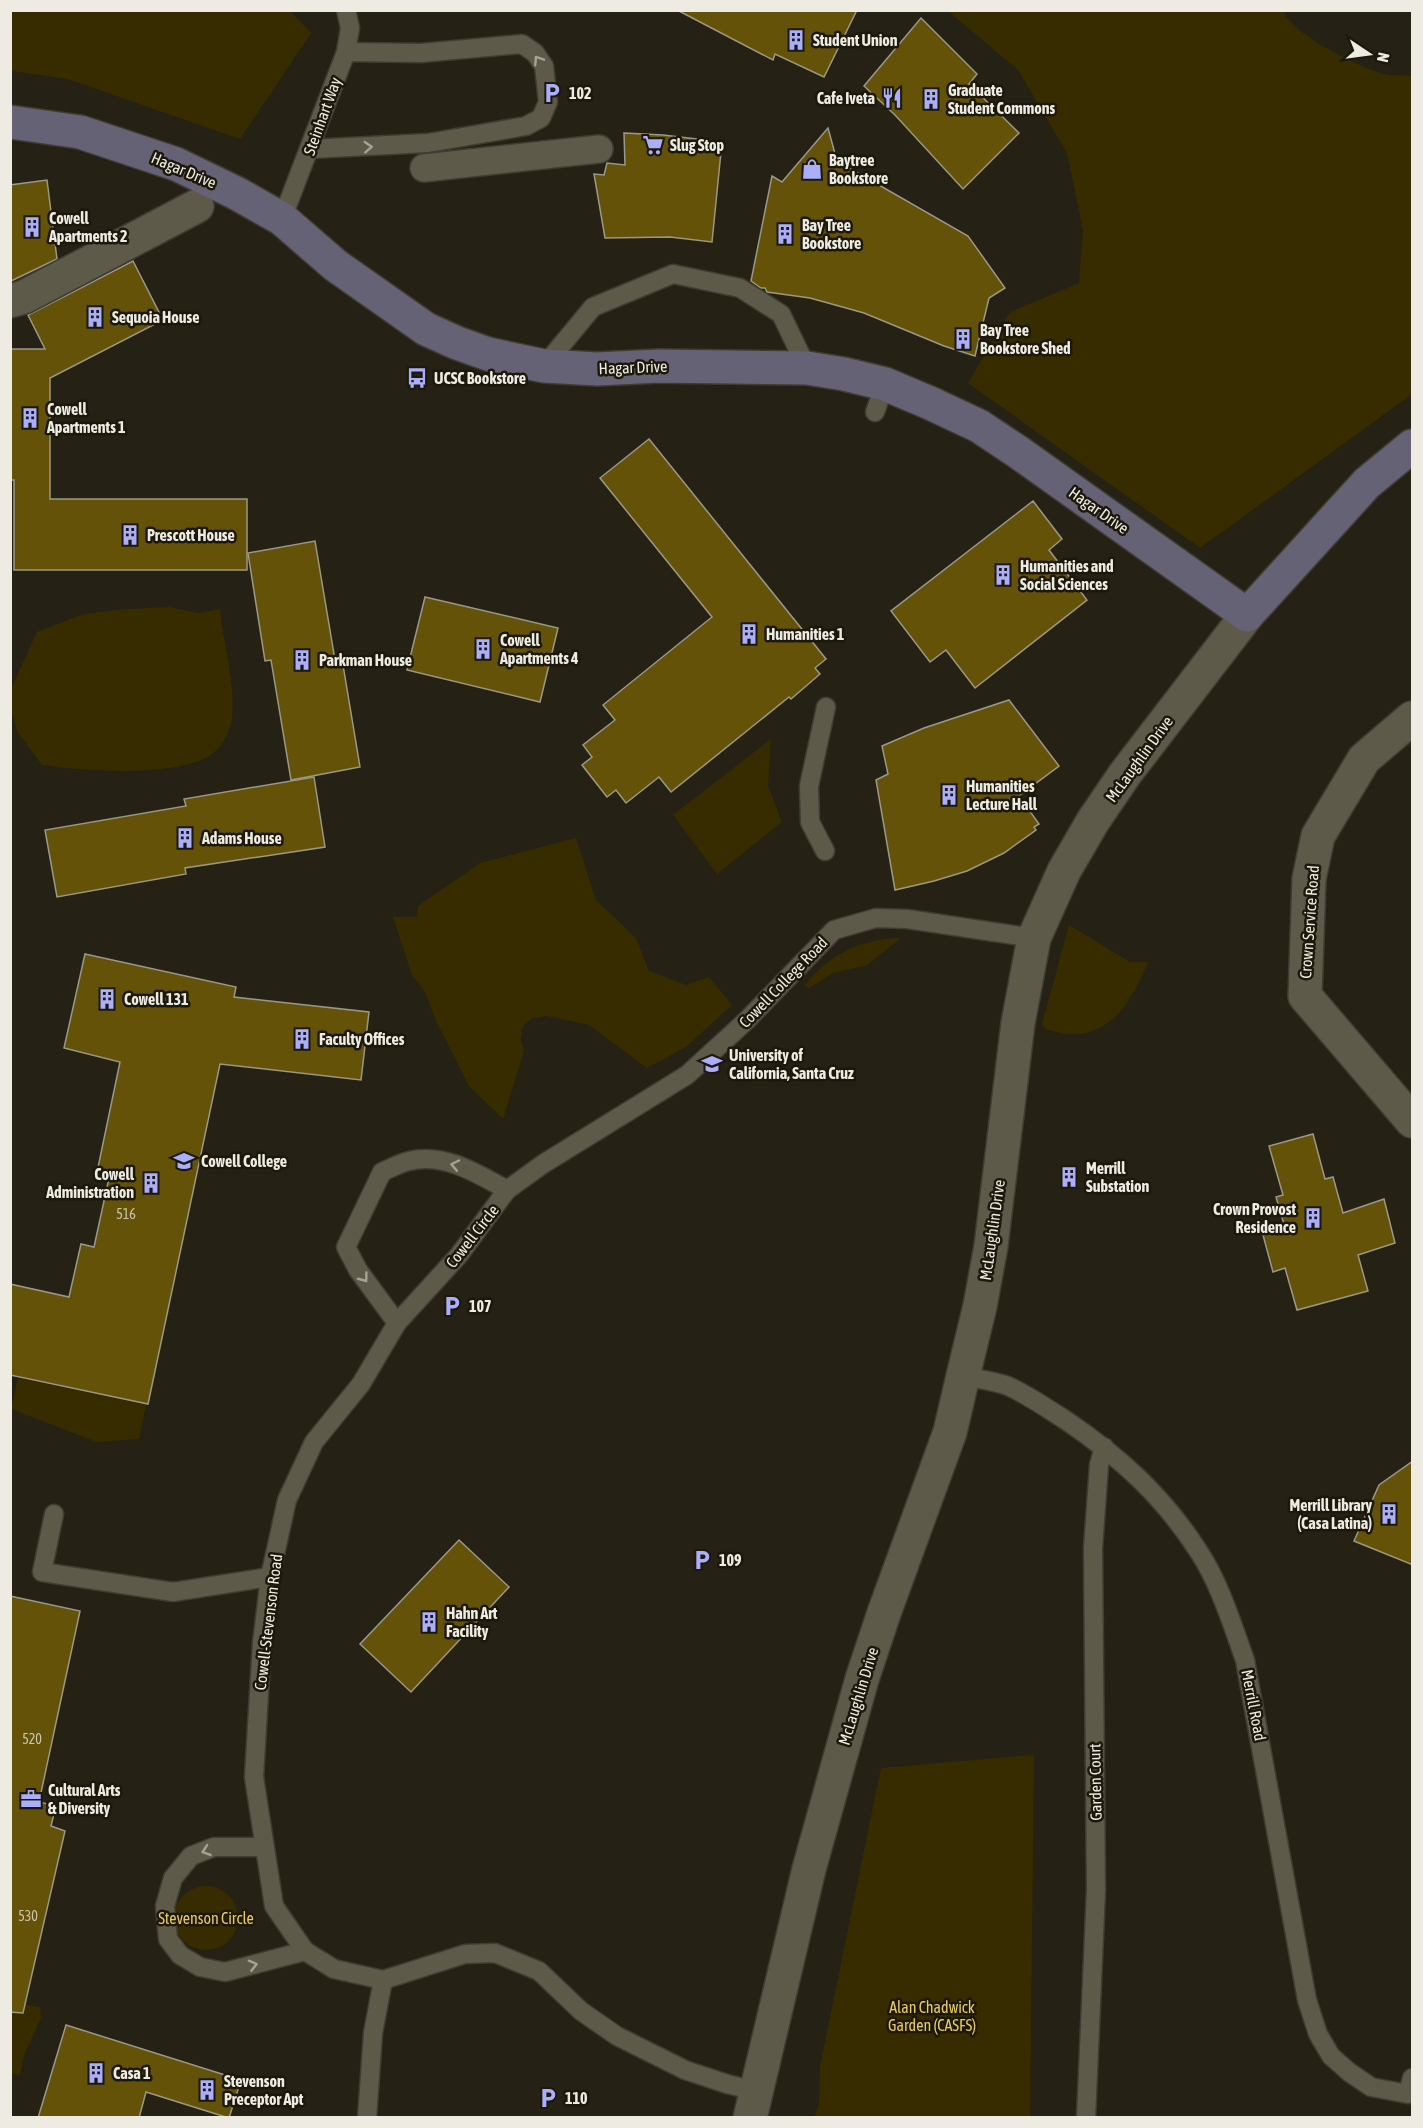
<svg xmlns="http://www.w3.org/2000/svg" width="1423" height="2128" viewBox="0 0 1423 2128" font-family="'Asap Condensed',sans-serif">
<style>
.green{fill:#372c00}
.building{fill:#635208;stroke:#9c9887;stroke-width:1.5}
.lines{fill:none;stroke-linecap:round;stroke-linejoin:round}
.service-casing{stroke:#3f3c33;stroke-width:21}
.pedestrian-casing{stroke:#3f3c33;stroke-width:30}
.minor-casing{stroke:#3f3c33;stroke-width:36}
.tertiary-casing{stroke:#3f3c33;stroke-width:36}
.secondary-casing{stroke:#3f3c33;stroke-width:36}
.service{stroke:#5e5a4a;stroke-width:18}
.pedestrian{stroke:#5e5a4a;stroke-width:27}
.minor{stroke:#5e5a4a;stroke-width:33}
.tertiary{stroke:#5e5a4a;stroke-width:33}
.secondary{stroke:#656276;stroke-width:33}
.oneway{stroke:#a6a396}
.labels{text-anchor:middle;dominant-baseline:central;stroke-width:5;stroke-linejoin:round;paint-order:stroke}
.number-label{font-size:14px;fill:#cbc6ac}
.poi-label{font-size:16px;font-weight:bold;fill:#eeece2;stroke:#1c180b;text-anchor:start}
.street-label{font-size:16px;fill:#eeece2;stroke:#1c180b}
.park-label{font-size:16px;fill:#ebcc57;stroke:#1c180b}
</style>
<rect width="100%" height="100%" fill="#252114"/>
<g class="green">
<path d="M 11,10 L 290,11 L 311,33 L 240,139 L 68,79 L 11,71 Z"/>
<path d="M 948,11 L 1283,11 C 1294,35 1354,64 1380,73 C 1390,76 1402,75 1412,76 L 1412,394 L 1200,548 L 968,383 L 1010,312 L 1079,283 L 1083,230 L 1067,153 L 1018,70 Z"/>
<path d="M 169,607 L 199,613 L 220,609 C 223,643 236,684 232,718 C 229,734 221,751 205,758 C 168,777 83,771 42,765 L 18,733 L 10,707 L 11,689 L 37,632 L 84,614 L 126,609 Z"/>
<path d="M 771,739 L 768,786 L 782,822 L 717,874 L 673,815 Z"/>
<path d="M 576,838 L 596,900 L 636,938 L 649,971 L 686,985 L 709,977 L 732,1005 L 686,1047 L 647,1068 L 589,1025 L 547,1016 L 533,1018 L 523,1026 L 521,1038 L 524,1051 L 503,1119 L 469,1086 L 437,1023 L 425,992 L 412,975 L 393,917 L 417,917 L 418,906 L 480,863 Z"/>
<path d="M 1069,925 L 1130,962 L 1148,962 C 1134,995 1116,1033 1074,1034 C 1065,1035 1055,1031 1046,1030 L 1042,1024 Z"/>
<path d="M 901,938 L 867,965 L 833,973 L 809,988 L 805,985 C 831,953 861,939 901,938 Z"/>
<path d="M 18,1378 L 146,1405 L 139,1439 L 97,1442 L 11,1409 Z"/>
<path d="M 1034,1755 L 1030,2117 L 814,2117 L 819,2105 L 820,2066 L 881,1768 Z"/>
<circle cx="206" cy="1918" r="32"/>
<path d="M 11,2003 L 40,2007 L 41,2018 L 24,2055 L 20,2075 L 11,2074 Z"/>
</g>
<g class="building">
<path d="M 677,10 L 857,10 L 824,77 L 775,54 L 773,60 Z"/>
<path d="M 921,18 L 977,74 L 969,84 L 1019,133 L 963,189 L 895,115 L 864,86 Z"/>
<path d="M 828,128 L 837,161 L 968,236 L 1005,288 L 989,298 L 975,356 L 944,346 L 864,313 L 810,298 L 767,292 L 765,288 L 761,288 L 751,281 L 772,176 L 782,182 Z"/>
<path d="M 624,133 L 663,135 L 722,142 L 712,242 L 670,237 L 605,238 L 594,174 L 604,175 L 607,163 L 625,165 Z"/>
<path d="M 47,180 L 57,259 L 11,281 L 10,185 Z"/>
<path d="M 133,261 L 163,320 L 50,378 L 50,499 L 247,499 L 247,570 L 14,570 L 14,480 L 10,480 L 10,349 L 45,349 L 28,315 Z"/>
<path d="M 649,439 L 826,659 L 815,668 L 820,674 L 791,699 L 789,697 L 671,792 L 659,777 L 626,803 L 616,790 L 607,797 L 582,765 L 592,757 L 583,745 L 615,720 L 603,705 L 712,617 L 600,478 Z"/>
<path d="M 1033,501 L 1062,539 L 1049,550 L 1087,600 L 975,688 L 946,650 L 930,662 L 891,611 Z"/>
<path d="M 315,541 L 335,660 L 342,659 L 360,767 L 291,780 L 271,660 L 265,661 L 248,553 Z"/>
<path d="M 425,597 L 558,628 L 540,702 L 407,670 Z"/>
<path d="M 1009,700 L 1059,766 L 1019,796 L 1039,824 L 1034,827 L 1036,830 L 1004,853 L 967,871 L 934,881 L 895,890 L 876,780 L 888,774 L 882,746 L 924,728 Z"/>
<path d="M 314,777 L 325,847 L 185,868 L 186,874 L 57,897 L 45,830 L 186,806 L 184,799 Z"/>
<path d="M 85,954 L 236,987 L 234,997 L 369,1012 L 361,1080 L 220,1064 L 148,1404 L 10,1375 L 10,1284 L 69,1297 L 81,1244 L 94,1247 L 109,1178 L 96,1177 L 120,1062 L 64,1048 Z"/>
<path d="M 1313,1134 L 1325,1179 L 1333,1177 L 1343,1213 L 1384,1199 L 1395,1243 L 1358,1255 L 1368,1291 L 1297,1310 L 1285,1268 L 1273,1272 L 1263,1235 L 1285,1228 L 1276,1197 L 1283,1195 L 1269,1146 Z"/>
<path d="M 1413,1461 L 1413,1565 L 1354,1541 L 1379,1485 Z"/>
<path d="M 459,1540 L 509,1587 L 411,1692 L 360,1644 Z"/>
<path d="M 10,1596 L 80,1611 L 39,1802 L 56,1806 L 51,1826 L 65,1831 L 23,2013 L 10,2012 Z"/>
<path d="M 66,2025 L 241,2080 L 229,2118 L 146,2092 L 139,2118 L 38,2118 Z"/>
</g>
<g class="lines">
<g class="service-casing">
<g id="service">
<path d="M 310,149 L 428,143 L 526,126 L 541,118 L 548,102 L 544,66 L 535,53 L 522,44 L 421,53 L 346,52"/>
<path d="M 282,219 L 346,52 L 350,28 L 346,10"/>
<path d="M 544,366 L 593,307 L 673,274 L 740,288 L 781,314 L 807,368"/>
<path d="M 875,412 L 885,384"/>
<path d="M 825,851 L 810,822 L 809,786 L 826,707"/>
<path d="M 397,1323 L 358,1270 L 346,1247 L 382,1172 C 391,1168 400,1163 409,1161 C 444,1152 478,1174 507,1190"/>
<path d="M 963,1376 C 977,1379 995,1381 1008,1386 C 1028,1395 1048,1409 1067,1421 C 1121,1458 1163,1496 1199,1552 C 1220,1584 1232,1624 1245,1660 L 1307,2000 L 1318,2034 L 1331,2056 L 1349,2072 L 1371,2087 L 1408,2094 L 1412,2078"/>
<path d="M 54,1514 L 42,1572 L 173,1592 L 270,1577"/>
<path d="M 264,1847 L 214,1847 L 191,1856 L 173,1878 L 165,1906 L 168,1939 L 180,1955 L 200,1967 L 225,1972 L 305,1951"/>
<path d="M 756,2091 L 727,2084 L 685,2070 L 617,2036 L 581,2011 L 539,1971 L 495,1953 L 465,1954 L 383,1980 L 334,1969 L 305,1951 L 274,1906 L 254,1777 L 262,1643 L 270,1577 L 287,1500 L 314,1442 L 361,1384 L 397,1323 L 459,1255 L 507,1190 L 543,1164 L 687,1075 L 747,1020 L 834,930 L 876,918 L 907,919 L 1034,938"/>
<path d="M 367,2118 L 373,2033 L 383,1980"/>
<path d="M 1086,2118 L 1096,1890 L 1093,1548 L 1099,1465 L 1104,1447"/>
</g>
</g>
<g class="pedestrian-casing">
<path id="pedestrian" d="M 424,168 L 599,149"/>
</g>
<g class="minor-casing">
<g id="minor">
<path d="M 10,301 L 24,297 L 197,206"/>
<path d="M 1412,718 L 1364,759 L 1318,836 L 1309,879 L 1305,996 L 1412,1121"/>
</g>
</g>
<g class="tertiary-casing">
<path id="tertiary" d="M 750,2118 L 809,1869 L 862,1679 L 884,1613 L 950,1432 L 963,1376 L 980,1306 L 991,1246 L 1018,1023 L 1034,938 L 1064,871 L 1093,821 L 1125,774 L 1247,615"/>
</g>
<g class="secondary-casing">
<path id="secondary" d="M 10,122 L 80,132 L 176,164 L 236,193 L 282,219 L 335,265 L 426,329 L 457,343 L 488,354 L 544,366 L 597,369 L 659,366 L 807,368 L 844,374 L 885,384 L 930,403 L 979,426 L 1018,452 L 1247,615 L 1367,483 L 1412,446"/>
</g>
<use href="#service" class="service"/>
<use href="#pedestrian" class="pedestrian"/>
<use href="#minor" class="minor"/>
<use href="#tertiary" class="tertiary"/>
<use href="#secondary" class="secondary"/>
</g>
<defs><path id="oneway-chevron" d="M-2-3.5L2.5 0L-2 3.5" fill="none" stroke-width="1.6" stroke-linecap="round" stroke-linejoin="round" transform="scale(1.5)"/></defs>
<g class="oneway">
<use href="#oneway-chevron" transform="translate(538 60) rotate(-123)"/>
<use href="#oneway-chevron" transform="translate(368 147) rotate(-3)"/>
<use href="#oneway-chevron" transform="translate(455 1165) rotate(-168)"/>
<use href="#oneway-chevron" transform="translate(364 1278) rotate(53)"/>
<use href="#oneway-chevron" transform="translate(206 1851) rotate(161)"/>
<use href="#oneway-chevron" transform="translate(253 1965) rotate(-14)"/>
</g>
<defs>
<g id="building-bare" transform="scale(1.62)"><path d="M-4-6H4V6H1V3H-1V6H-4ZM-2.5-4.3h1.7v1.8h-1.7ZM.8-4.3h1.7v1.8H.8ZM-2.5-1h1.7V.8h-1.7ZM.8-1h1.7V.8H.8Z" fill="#abaffb" stroke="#1c180b" stroke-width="2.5" paint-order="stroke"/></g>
<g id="parking-bare" transform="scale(1.62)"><path d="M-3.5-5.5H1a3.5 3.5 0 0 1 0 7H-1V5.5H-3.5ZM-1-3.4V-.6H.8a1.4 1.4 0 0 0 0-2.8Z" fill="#abaffb" stroke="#1c180b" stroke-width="2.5" paint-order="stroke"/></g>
<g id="restaurant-bare" transform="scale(1.62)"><path d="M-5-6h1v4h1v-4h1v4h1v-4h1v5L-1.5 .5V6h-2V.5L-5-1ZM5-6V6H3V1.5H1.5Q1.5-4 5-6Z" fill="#abaffb" stroke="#1c180b" stroke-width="2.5" paint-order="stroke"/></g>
<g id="supermarket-bare" transform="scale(1.62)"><path d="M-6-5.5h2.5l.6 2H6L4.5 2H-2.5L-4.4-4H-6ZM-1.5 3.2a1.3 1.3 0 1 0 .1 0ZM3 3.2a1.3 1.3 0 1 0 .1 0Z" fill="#abaffb" stroke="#1c180b" stroke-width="2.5" paint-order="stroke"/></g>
<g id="shop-bare" transform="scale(1.62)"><path d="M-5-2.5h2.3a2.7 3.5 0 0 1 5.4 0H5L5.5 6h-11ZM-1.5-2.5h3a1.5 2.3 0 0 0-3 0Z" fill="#abaffb" stroke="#1c180b" stroke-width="2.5" paint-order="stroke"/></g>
<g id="bus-bare" transform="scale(1.62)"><path d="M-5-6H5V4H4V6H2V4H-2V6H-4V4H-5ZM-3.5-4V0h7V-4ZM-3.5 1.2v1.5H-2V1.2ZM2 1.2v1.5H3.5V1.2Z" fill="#abaffb" stroke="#1c180b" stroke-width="2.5" paint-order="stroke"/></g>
<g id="university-bare" transform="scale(1.62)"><path d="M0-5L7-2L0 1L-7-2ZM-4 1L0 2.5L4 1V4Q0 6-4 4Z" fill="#abaffb" stroke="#1c180b" stroke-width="2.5" paint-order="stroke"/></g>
<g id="office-bare" transform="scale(1.62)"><path d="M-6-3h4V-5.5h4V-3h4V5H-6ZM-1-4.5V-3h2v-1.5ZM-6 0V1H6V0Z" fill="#abaffb" stroke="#1c180b" stroke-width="2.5" paint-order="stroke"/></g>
</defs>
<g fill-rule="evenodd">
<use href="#building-bare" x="796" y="40"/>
<use href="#parking-bare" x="552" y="93"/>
<use href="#restaurant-bare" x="892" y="98"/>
<use href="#building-bare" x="931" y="99"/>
<use href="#supermarket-bare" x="653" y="145"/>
<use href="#shop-bare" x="812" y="169"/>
<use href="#building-bare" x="32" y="227"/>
<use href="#building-bare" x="785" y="234"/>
<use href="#building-bare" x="95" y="317"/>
<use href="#building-bare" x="963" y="339"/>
<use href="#bus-bare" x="417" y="378"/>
<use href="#building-bare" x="30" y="418"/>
<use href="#building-bare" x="130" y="535"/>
<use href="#building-bare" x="1003" y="575"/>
<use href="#building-bare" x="749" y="634"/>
<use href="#building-bare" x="483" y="649"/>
<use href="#building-bare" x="302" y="660"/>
<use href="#building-bare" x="949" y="795"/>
<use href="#building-bare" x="185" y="838"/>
<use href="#building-bare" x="107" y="999"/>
<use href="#building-bare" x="302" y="1039"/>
<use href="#university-bare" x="712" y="1064"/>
<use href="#university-bare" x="184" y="1161"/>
<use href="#building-bare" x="1069" y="1177"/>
<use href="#building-bare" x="151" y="1183"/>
<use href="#building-bare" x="1313" y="1218"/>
<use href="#parking-bare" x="452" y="1306"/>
<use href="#building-bare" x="1389" y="1514"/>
<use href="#parking-bare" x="702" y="1560"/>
<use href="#building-bare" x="429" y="1622"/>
<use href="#office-bare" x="31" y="1799"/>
<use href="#building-bare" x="96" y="2073"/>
<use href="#building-bare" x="207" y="2090"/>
<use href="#parking-bare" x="548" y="2098"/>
</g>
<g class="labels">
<g class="number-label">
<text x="126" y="1214">516</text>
<text x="32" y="1739">520</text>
<text x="28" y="1916">530</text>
</g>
<g class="poi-label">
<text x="813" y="40">Student Union</text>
<text x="948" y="90">Graduate<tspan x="948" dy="18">Student Commons</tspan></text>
<text x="569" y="93">102</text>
<text x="875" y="98" text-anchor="end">Cafe Iveta</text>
<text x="670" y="145">Slug Stop</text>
<text x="829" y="160">Baytree<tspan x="829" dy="18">Bookstore</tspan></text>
<text x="49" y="218">Cowell<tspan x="49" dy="18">Apartments 2</tspan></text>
<text x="802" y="225">Bay Tree<tspan x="802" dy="18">Bookstore</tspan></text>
<text x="112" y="317">Sequoia House</text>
<text x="980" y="330">Bay Tree<tspan x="980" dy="18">Bookstore Shed</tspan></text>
<text x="434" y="378">UCSC Bookstore</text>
<text x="47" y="409">Cowell<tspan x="47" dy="18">Apartments 1</tspan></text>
<text x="147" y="535">Prescott House</text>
<text x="1020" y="566">Humanities and<tspan x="1020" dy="18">Social Sciences</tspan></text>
<text x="766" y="634">Humanities 1</text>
<text x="500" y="640">Cowell<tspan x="500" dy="18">Apartments 4</tspan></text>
<text x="319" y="660">Parkman House</text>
<text x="966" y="786">Humanities<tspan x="966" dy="18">Lecture Hall</tspan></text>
<text x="202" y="838">Adams House</text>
<text x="124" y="999">Cowell 131</text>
<text x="319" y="1039">Faculty Offices</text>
<text x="729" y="1055">University of<tspan x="729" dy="18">California, Santa Cruz</tspan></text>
<text x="201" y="1161">Cowell College</text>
<text x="1086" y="1168">Merrill<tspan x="1086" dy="18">Substation</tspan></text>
<text x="134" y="1174" text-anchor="end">Cowell<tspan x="134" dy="18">Administration</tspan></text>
<text x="1296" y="1209" text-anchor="end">Crown Provost<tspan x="1296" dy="18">Residence</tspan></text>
<text x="469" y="1306">107</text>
<text x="1372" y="1505" text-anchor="end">Merrill Library<tspan x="1372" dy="18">(Casa Latina)</tspan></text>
<text x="719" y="1560">109</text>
<text x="446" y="1613">Hahn Art<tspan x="446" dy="18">Facility</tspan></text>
<text x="48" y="1790">Cultural Arts<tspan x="48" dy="18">&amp; Diversity</tspan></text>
<text x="113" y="2073">Casa 1</text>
<text x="224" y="2081">Stevenson<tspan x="224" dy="18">Preceptor Apt</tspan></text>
<text x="565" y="2098">110</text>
</g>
<g class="street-label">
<text transform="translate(322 116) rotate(-70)">Steinhart Way</text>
<text transform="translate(184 170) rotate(23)">Hagar Drive</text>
<text transform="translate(633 367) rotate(-2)">Hagar Drive</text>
<text transform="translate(1099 510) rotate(35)">Hagar Drive</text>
<text transform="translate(1139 759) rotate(-54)">McLaughlin Drive</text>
<text transform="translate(1309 922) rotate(-86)">Crown Service Road</text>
<text transform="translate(783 982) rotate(-46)">Cowell College Road</text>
<text transform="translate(992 1230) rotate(-82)">McLaughlin Drive</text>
<text transform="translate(472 1236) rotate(-52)">Cowell Circle</text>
<text transform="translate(268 1622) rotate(-83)">Cowell-Stevenson Road</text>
<text transform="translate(858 1696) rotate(-73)">McLaughlin Drive</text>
<text transform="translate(1254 1705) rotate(79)">Merrill Road</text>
<text transform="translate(1095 1782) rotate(-91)">Garden Court</text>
</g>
<g class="park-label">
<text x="206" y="1918">Stevenson Circle</text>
<text x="932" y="2007">Alan Chadwick<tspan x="932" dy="18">Garden (CASFS)</tspan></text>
</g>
</g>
<rect width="1423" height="2128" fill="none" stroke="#eeece2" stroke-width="24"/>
<g transform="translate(1369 54) rotate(103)" stroke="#1c180b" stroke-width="4.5" paint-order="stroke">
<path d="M0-4.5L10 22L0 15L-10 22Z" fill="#eeece2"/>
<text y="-9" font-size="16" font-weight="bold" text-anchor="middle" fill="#eeece2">N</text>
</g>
</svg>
